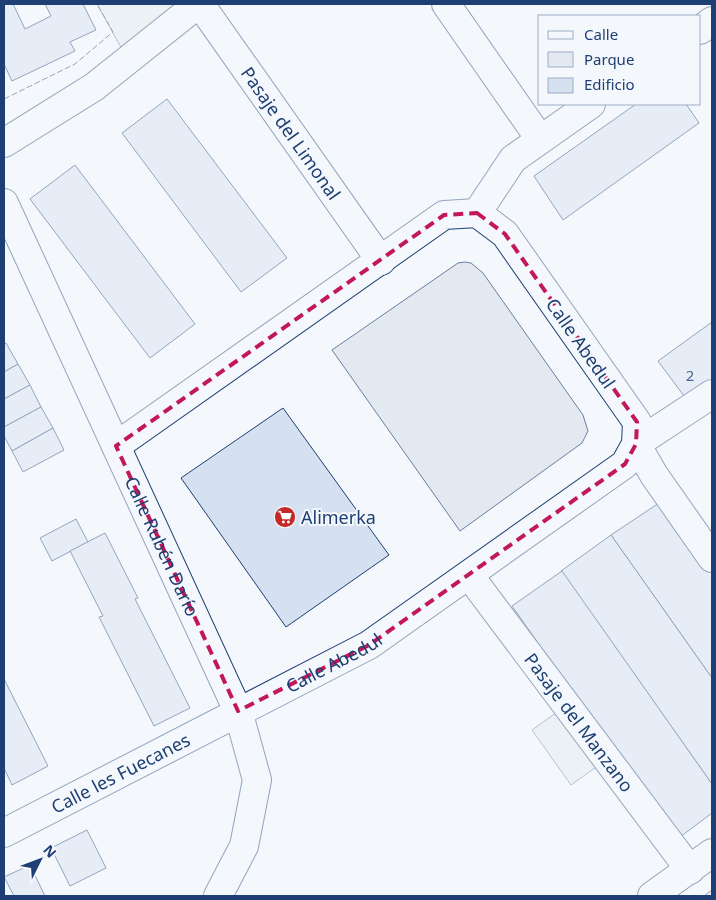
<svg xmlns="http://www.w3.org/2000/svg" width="716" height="900" viewBox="0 0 716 900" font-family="'Noto Sans',sans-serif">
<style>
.green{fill:#e3e9f0;stroke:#687fa3}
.building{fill:#d5e0f0;stroke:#1d3f73}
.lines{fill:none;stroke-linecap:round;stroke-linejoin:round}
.minor-casing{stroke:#1d3f73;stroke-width:30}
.minor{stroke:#f4f7fb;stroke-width:28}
.fence{stroke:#1d3f73;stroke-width:1;stroke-dasharray:6 2.5;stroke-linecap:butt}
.marked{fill:none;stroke:#c2185b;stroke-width:4;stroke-dasharray:10 6;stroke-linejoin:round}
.labels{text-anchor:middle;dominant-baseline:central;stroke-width:4;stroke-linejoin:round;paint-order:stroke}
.number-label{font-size:15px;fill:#4b6792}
.street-label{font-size:18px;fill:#1d3f73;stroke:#f4f7fb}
.poi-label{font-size:18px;fill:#1d3f73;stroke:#f4f7fb;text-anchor:start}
</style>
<rect width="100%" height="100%" fill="#f4f7fb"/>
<g class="green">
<path d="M 97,4 L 198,4 L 128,60 Z"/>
<path d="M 465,262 L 471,263 L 483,273 L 583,415 L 588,431 L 582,443 L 460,531 L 332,350 L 458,263 Z"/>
<path d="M 560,710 L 599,765 L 571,785 L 532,730 Z"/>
</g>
<g class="building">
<path d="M 4,4 L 13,4 L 25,29 L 51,16 L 45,4 L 83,4 L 96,30 L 70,42 L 75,51 L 12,81 L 4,64 Z"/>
<path d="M 167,99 L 287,258 L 241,292 L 122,133 Z"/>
<path d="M 636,104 L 686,104 L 699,123 L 563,220 L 534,176 Z"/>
<path d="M 75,165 L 195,324 L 150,358 L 30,199 Z"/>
<path d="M 712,322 L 712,388 L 690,404 L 658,361 Z"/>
<path d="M 6,343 L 18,364 L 4,372 L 4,344 Z"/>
<path d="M 18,364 L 30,385 L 4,399 L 4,372 Z"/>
<path d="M 30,385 L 41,407 L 4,427 L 4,399 Z"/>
<path d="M 41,407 L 53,428 L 12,451 L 4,436 L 4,427 Z"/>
<path d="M 283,408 L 389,555 L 286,627 L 181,478 Z"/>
<path d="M 53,428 L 64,450 L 23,472 L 12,451 Z"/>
<path d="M 662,501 L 712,574 L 712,678 L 611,535 Z"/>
<path d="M 76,519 L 88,542 L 52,561 L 40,538 Z"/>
<path d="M 105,533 L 138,598 L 135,599 L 190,708 L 154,726 L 99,617 L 103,616 L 70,551 Z"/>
<path d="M 611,535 L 712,678 L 712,784 L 561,571 Z"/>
<path d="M 562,571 L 712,784 L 712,813 L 676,840 L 512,606 Z"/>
<path d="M 4,679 L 48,766 L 12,785 L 4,768 Z"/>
<path d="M 87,830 L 106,868 L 70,886 L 51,848 Z"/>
<path d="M 30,865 L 45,896 L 14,896 L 4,877 Z"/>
<path d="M 712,890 L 712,896 L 704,896 Z"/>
</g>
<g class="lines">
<g class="minor-casing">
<g id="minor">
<path id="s1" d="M 200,4 L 381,261"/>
<path d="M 446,4 L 540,139"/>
<path d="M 700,30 L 712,21"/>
<path d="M 4,143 L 94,87 L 198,4"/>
<path id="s2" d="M 4,203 L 238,711 L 257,780 L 244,846 L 218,896"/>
<path d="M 477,213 L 513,159 L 591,104"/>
<path d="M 712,394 L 636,444 L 654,475 L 712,558"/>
<path id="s3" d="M 469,575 L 690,870"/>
<path id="s4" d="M 4,833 L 369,645 L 625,464 L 636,444 L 637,422 L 505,234 L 477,213 L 444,215 L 116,446"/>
<path d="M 652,896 L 712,853"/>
</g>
</g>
<use href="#minor" class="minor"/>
<path class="fence" d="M 4,99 L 75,64 L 113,32 L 97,4"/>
</g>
<path d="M0 0H716V900H0ZM 477,213 L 505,234 L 637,422 L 636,444 L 625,464 L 369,645 L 238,711 L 116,446 L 444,215 Z" fill="#f4f7fb" fill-opacity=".55" fill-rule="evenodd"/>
<path class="marked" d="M 477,213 L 505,234 L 637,422 L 636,444 L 625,464 L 369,645 L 238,711 L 116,446 L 444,215 Z"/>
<defs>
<g id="supermarket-disc" transform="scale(1.125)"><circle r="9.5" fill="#c62828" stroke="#f4f7fb"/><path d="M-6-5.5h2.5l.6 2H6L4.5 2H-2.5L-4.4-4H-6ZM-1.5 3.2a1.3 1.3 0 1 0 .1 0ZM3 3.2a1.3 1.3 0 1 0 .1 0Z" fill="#fff"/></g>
</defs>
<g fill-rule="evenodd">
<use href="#supermarket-disc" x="285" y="517"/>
</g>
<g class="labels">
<g class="number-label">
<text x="690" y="375">2</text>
</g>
<g class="street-label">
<text stroke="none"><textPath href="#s1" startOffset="158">Pasaje del Limonal</textPath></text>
<text transform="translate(581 343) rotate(55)">Calle Abedul</text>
<text stroke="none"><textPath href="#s2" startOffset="378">Calle Rubén Darío</textPath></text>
<text stroke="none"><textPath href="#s4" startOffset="371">Calle Abedul</textPath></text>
<text stroke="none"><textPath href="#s3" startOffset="184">Pasaje del Manzano</textPath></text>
<text stroke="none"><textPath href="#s4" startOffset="131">Calle les Fuecanes</textPath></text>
</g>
<g class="poi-label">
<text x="301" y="517">Alimerka</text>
</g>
</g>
<rect width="716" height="900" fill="none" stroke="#1d3f73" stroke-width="10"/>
<rect x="538" y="15" width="162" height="90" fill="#f4f7fb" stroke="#9eadc5"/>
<rect x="548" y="31" width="25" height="8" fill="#f4f7fb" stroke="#9eadc5"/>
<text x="584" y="40" font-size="15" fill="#1d3f73">Calle</text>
<rect x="548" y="52" width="25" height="15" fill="#e3e9f0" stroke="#9eadc5"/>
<text x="584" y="65" font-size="15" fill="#1d3f73">Parque</text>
<rect x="548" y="78" width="25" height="15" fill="#d5e0f0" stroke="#9eadc5"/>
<text x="584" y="90" font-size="15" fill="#1d3f73">Edificio</text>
<g transform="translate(40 860) rotate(48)" stroke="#f4f7fb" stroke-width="4" paint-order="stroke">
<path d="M0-4L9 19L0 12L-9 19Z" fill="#1d3f73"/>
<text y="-8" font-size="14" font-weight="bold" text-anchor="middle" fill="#1d3f73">N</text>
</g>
</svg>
